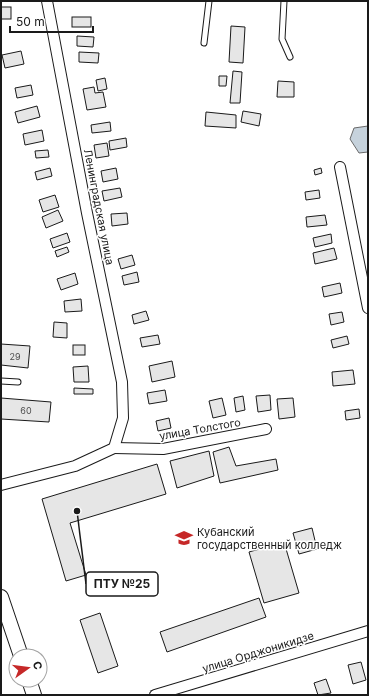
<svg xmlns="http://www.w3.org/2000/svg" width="369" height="696" viewBox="0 0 369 696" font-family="Inter,sans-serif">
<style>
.water{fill:#c6d2dc;stroke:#6a6a6a}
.building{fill:#e6e6e6;stroke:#1a1a1a}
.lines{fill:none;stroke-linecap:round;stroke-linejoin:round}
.lane-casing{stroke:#1a1a1a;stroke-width:7}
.street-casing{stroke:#1a1a1a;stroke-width:12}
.secondary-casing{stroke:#1a1a1a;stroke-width:16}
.lane{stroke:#fff;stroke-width:5}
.street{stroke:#fff;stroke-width:10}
.secondary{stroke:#fff;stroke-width:14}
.labels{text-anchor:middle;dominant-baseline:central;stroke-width:3;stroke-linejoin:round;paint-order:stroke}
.number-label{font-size:9px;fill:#4d4d4d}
.street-label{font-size:11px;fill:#1a1a1a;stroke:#fff}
.poi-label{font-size:11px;fill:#1a1a1a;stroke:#fff;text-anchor:start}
.leader{fill:none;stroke:#1a1a1a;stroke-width:1.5}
.callout-dot{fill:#1a1a1a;stroke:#fff;stroke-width:1.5}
.callout{fill:#fff;stroke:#1a1a1a;stroke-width:1.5}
.callout-label{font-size:12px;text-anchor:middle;font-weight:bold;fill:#1a1a1a}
</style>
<rect width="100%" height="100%" fill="#fff"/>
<path class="water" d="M 368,126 L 368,152 L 359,153 L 350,139 L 354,128 Z"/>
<g class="building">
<rect x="1" y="7" width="10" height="12"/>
<rect x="72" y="17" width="19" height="10"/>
<path d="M 231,26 L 245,27 L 243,63 L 229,62 Z"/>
<path d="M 77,36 L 94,37 L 93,47 L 77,46 Z"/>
<path d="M 21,51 L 24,64 L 5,68 L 2,55 Z"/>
<path d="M 79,52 L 99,53 L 98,63 L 79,62 Z"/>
<path d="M 233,71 L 242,72 L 240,103 L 230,103 Z"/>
<path d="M 219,76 L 227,76 L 226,86 L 219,86 Z"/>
<path d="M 105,78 L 107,89 L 98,91 L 96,80 Z"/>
<path d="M 278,81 L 294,82 L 294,97 L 277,97 Z"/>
<path d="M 31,85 L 33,95 L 17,98 L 15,88 Z"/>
<path d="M 94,87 L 95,93 L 103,92 L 106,107 L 87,110 L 83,89 Z"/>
<path d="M 37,106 L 40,117 L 18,123 L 15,112 Z"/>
<path d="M 243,111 L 261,114 L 259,126 L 241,122 Z"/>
<path d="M 206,112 L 236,115 L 236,128 L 205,126 Z"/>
<path d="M 110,122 L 111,131 L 92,133 L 91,125 Z"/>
<path d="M 42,130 L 44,141 L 25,145 L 23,134 Z"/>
<path d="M 126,138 L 127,147 L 110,150 L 109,141 Z"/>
<path d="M 107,143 L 109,156 L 96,158 L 94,145 Z"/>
<path d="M 48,150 L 49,157 L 36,158 L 35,151 Z"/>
<path d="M 50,168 L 52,176 L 37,180 L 35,172 Z"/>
<path d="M 116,168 L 118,179 L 103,182 L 101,171 Z"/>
<path d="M 321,168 L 322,173 L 315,175 L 314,170 Z"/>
<path d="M 120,188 L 122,197 L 104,201 L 102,191 Z"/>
<path d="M 319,190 L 320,198 L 306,200 L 305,192 Z"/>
<path d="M 55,195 L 59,207 L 43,212 L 39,200 Z"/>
<path d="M 58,210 L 63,221 L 46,228 L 42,217 Z"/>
<path d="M 127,213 L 128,224 L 112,226 L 111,214 Z"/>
<path d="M 325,215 L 327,225 L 307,227 L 306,217 Z"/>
<path d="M 67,233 L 70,242 L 53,248 L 50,239 Z"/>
<path d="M 331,234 L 332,243 L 315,247 L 313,238 Z"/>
<path d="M 67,247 L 69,252 L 57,257 L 55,251 Z"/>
<path d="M 334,248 L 337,259 L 315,264 L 313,253 Z"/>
<path d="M 132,255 L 135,265 L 121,269 L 118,259 Z"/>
<path d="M 137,272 L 139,282 L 124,285 L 122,276 Z"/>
<path d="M 75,273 L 78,284 L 61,290 L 57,279 Z"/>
<path d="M 340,283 L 342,293 L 324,297 L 322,287 Z"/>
<path d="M 81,299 L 82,311 L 65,312 L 64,301 Z"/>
<path d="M 146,311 L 149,320 L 134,324 L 132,315 Z"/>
<path d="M 342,312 L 344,322 L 331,325 L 329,314 Z"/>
<path d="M 54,322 L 67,323 L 67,338 L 53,337 Z"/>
<path d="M 158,335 L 160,344 L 142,347 L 140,338 Z"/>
<path d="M 347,336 L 349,344 L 333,348 L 331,340 Z"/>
<path d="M 1,344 L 30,346 L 28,368 L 1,365 Z"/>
<rect x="73" y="345" width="12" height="10"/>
<path d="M 172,361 L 175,377 L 152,382 L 149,366 Z"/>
<path d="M 88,366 L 89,382 L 74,382 L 73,367 Z"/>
<path d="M 353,370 L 355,384 L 333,386 L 332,372 Z"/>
<path d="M 74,388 L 93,389 L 93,394 L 74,394 Z"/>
<path d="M 165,390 L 167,401 L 149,404 L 147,393 Z"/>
<path d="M 270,395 L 271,410 L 258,412 L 256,396 Z"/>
<path d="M 243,396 L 245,410 L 236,412 L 234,398 Z"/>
<path d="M 1,398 L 51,402 L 49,422 L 1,419 Z"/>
<path d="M 222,398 L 226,415 L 213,418 L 209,401 Z"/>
<path d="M 293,398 L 295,417 L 279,419 L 277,399 Z"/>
<path d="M 359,409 L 360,418 L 346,420 L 345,411 Z"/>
<path d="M 169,418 L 171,428 L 158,431 L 156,421 Z"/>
<path d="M 229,447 L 236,466 L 276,459 L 278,470 L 220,483 L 213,452 Z"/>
<path d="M 209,451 L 214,476 L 177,488 L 170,461 Z"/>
<path d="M 157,464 L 166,494 L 70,523 L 86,575 L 66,581 L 42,499 Z"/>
<path d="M 312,528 L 317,549 L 299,554 L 293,533 Z"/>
<path d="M 284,542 L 299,593 L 264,603 L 249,552 Z"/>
<path d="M 259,598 L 266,617 L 167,652 L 160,632 Z"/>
<path d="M 100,613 L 118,666 L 98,673 L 80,620 Z"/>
<path d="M 361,662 L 366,680 L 353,684 L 348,665 Z"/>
<path d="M 326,679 L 331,693 L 318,695 L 314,683 Z"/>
</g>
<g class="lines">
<g class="lane-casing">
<g id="lane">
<path d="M 284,1 L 282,39 L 290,57"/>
<path d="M 204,43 L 209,1"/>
<path d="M 1,381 L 18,382"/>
</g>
</g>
<g class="street-casing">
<g id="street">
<path d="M 340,167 L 368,308"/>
<path d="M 114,448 L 163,449 L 266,429"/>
<path d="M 1,485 L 75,466 L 114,448 L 123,418 L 122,382 L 87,213 L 47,1"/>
<path d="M 155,695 L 368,631"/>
</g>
</g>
<g class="secondary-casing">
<g id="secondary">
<path d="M 1,597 L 21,656"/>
<path d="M 29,680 L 34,695"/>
</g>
</g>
<use href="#lane" class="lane"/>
<use href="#street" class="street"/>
<use href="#secondary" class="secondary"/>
</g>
<defs>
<g id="university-bare" transform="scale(1.38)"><path d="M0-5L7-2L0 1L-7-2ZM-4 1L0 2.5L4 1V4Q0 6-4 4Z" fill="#c62828" stroke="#fff" stroke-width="2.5" paint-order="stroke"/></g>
</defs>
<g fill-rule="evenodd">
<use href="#university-bare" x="184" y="538"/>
</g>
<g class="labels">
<g class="number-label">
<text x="15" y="356">29</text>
<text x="26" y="410">60</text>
</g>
<g class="street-label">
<text transform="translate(99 207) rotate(79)">Ленинградская улица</text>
<text transform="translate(200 429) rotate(-10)">улица Толстого</text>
<text transform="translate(258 652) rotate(-17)">улица Орджоникидзе</text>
</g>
<g class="poi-label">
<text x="197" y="532">Кубанский<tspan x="197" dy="13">государственный колледж</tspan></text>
</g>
</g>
<path class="leader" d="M77 511L86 584"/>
<circle class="callout-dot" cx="77" cy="511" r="4"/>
<rect class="callout" x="86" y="572" width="72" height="24" rx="4"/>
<g class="callout-label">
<text x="122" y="588">ПТУ №25</text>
</g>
<rect width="369" height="696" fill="none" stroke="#1a1a1a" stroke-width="4"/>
<g transform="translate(28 668) rotate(76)"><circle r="19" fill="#ffffff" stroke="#a3a3a3"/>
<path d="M0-3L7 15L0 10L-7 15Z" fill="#c62828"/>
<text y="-6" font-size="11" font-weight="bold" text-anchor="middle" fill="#1a1a1a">С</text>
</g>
<path d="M10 26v6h83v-6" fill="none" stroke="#1a1a1a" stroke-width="2"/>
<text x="16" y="26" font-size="12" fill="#1a1a1a" stroke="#ffffff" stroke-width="3" paint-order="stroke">50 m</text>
</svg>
